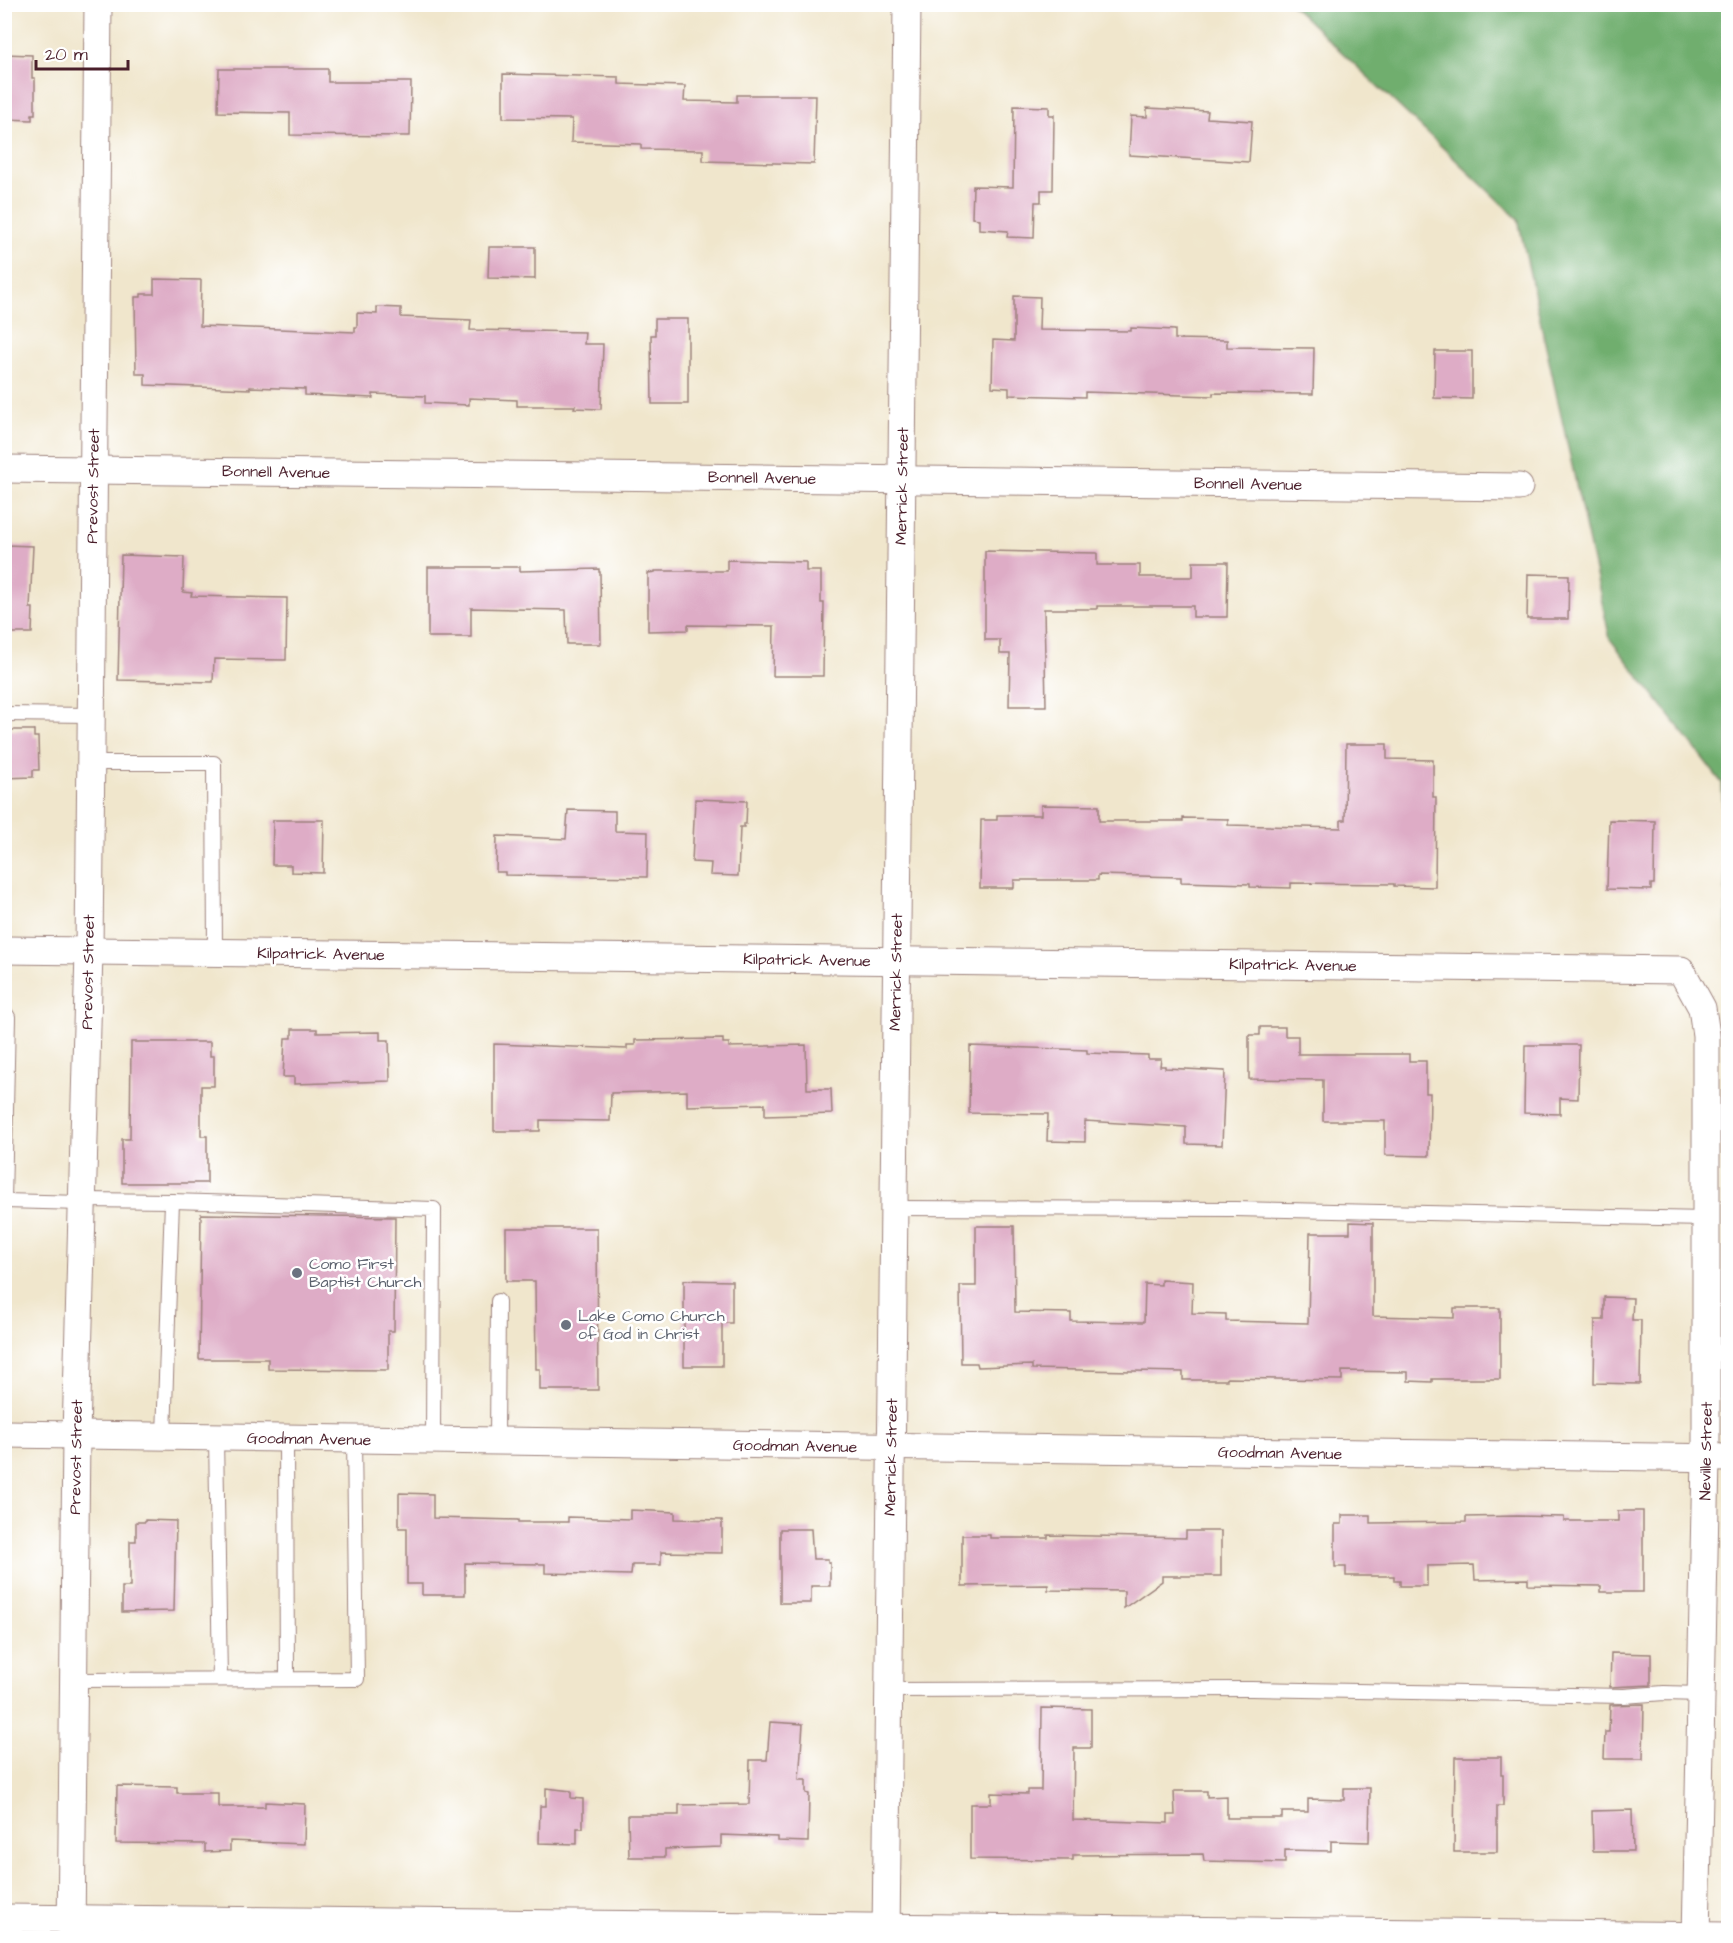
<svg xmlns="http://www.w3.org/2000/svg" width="1733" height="1943" viewBox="0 0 1733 1943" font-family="'Architects Daughter',sans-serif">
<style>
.forest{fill:#70ae6e;stroke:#5d664c;stroke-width:1.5}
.building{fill:#deacc6}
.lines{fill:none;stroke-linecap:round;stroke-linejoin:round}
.lane-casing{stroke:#9d827c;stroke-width:16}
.street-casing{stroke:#9d827c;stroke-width:29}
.lane{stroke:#fff;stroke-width:14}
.street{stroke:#fff;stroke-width:27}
.worship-dot{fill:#6b7280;stroke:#fff;stroke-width:2}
.labels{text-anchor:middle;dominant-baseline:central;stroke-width:5;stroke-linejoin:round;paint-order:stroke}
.street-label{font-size:16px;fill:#4a1f2b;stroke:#fff}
.worship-label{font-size:16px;fill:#5b616d;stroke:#fff;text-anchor:start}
</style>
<rect width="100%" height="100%" fill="#fff"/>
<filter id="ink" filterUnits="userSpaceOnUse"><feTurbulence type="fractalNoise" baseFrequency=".0167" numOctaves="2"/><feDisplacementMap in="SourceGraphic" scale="12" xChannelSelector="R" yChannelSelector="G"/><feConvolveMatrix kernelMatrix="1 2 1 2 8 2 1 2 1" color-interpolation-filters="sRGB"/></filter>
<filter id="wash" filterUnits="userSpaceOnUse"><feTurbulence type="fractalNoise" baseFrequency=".008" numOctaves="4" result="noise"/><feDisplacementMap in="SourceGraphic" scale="24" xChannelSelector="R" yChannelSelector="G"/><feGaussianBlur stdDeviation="1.35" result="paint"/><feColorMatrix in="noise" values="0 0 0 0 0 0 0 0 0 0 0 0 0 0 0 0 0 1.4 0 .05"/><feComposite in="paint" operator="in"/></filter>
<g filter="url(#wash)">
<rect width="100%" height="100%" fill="#f0e6cc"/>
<path class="forest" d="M 1292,5 L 1728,5 L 1728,975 L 1722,783 L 1610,639 L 1518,219 Z"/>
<g id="blocks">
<g class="building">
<path d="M 4,54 L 32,55 L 32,78 L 35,78 L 35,114 L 32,114 L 32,120 L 4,119 Z"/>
<path d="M 219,69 L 328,69 L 328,82 L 411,82 L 410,136 L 290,135 L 290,113 L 218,112 Z"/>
<path d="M 503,74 L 619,77 L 619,84 L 683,86 L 685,86 L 684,101 L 737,102 L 737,95 L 816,95 L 814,164 L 703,161 L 703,150 L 641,149 L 641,144 L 571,142 L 572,119 L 503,118 Z"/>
<path d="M 1014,106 L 1049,107 L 1049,115 L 1054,115 L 1053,190 L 1041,190 L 1041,202 L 1035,202 L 1034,238 L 1007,237 L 1008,231 L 979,229 L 979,219 L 972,218 L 973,186 L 1013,187 Z"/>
<path d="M 1147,108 L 1208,111 L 1207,118 L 1252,121 L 1249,162 L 1129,155 L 1131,116 L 1147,117 Z"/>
<path d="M 489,247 L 535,247 L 535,279 L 488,278 Z"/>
<path d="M 154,279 L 201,280 L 200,326 L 355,332 L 355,327 L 357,327 L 357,313 L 377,314 L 377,307 L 401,308 L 401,317 L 471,320 L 470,330 L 585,332 L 584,344 L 603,344 L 601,409 L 574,408 L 575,406 L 517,406 L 517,400 L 469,398 L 469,405 L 425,403 L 425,396 L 373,394 L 373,398 L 305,395 L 305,389 L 250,387 L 250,389 L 145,385 L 145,374 L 136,374 L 135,297 L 141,297 L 141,294 L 154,294 Z"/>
<path d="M 1014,296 L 1040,297 L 1039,330 L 1131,331 L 1131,328 L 1175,330 L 1175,339 L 1227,340 L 1227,347 L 1314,348 L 1313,394 L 1213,393 L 1213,396 L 1085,392 L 1085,397 L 1009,395 L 1009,388 L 992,387 L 993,340 L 1014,341 Z"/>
<path d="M 655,319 L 688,319 L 688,404 L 652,404 L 651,335 L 655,335 Z"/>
<path d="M 1435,351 L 1472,351 L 1472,399 L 1434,398 Z"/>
<path d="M 5,545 L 33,546 L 30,608 L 33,608 L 32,633 L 4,633 Z"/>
<path d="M 985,551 L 1097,553 L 1097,565 L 1140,565 L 1140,577 L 1193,577 L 1193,562 L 1228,562 L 1227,617 L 1193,617 L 1193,606 L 1097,606 L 1097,609 L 1044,609 L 1046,706 L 1009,706 L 1010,654 L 1000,654 L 1000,640 L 985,640 Z"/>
<path d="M 121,555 L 184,557 L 183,592 L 192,593 L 191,596 L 287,598 L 286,660 L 214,659 L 213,682 L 118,680 Z"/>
<path d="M 727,560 L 806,562 L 806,571 L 821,571 L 821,603 L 824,603 L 823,676 L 773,676 L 774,626 L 688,625 L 688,630 L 648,631 L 648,573 L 655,572 L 655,571 L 727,571 Z"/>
<path d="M 428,567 L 520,567 L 520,571 L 599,569 L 599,572 L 600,572 L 601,644 L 567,644 L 566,610 L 471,608 L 471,637 L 428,637 Z"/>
<path d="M 1528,574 L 1569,575 L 1568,619 L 1527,619 Z"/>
<path d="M 4,730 L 34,730 L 34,737 L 38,737 L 39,770 L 33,770 L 33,777 L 4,778 Z"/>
<path d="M 1346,744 L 1387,744 L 1387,759 L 1433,760 L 1433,797 L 1436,797 L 1435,887 L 1394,886 L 1394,884 L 1291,883 L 1291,888 L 1250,887 L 1250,884 L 1181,882 L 1181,877 L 1098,875 L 1098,880 L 1014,880 L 1014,888 L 980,888 L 981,820 L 997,820 L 997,815 L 1041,815 L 1041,805 L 1099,806 L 1099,821 L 1183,821 L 1183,818 L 1228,819 L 1228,825 L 1341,828 L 1341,820 L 1345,820 Z"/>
<path d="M 695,799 L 747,801 L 746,824 L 744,824 L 744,827 L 740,827 L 738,876 L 710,875 L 711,863 L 692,862 Z"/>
<path d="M 568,810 L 615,811 L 615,831 L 648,832 L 647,877 L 505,875 L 505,872 L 496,872 L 497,836 L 566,839 Z"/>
<path d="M 273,820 L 324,820 L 323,873 L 291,872 L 291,865 L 272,865 Z"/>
<path d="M 1609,820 L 1655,821 L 1654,884 L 1651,884 L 1651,890 L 1607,889 Z"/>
<path d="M 1260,1027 L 1285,1027 L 1285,1036 L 1298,1036 L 1298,1054 L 1409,1054 L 1409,1061 L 1426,1061 L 1426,1093 L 1430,1093 L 1429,1156 L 1385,1155 L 1385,1121 L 1323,1121 L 1323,1080 L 1249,1079 L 1249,1035 L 1260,1035 Z"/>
<path d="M 292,1029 L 317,1029 L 317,1033 L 380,1032 L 380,1040 L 389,1040 L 390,1081 L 294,1084 L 294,1077 L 283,1077 L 285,1038 L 292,1038 Z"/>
<path d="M 723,1039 L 723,1043 L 729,1043 L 729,1047 L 806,1045 L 807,1089 L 831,1089 L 832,1114 L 765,1116 L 765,1104 L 687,1106 L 687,1091 L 611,1093 L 610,1121 L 540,1120 L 540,1131 L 494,1131 L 494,1044 L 627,1049 L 627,1045 L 635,1045 L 635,1040 Z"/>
<path d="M 131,1042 L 210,1042 L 210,1056 L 214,1056 L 214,1086 L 201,1086 L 201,1136 L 207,1136 L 207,1183 L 122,1183 L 122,1139 L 130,1139 Z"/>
<path d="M 1525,1045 L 1579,1045 L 1578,1099 L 1560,1098 L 1560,1114 L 1524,1113 Z"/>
<path d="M 970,1046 L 1087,1050 L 1087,1053 L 1148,1055 L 1148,1059 L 1161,1059 L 1160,1066 L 1165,1066 L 1165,1068 L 1225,1071 L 1222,1145 L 1186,1144 L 1186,1127 L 1085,1121 L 1085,1142 L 1047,1141 L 1048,1114 L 969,1113 Z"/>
<path d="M 201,1214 L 395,1217 L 394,1331 L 388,1331 L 388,1370 L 268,1369 L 268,1359 L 199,1359 Z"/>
<path d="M 1350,1222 L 1373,1223 L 1373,1316 L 1454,1318 L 1454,1308 L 1500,1308 L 1500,1379 L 1432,1379 L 1432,1382 L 1408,1381 L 1408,1372 L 1342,1371 L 1342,1380 L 1227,1378 L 1227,1380 L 1183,1380 L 1183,1372 L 1032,1369 L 1032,1365 L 978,1367 L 977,1363 L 961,1363 L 960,1286 L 976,1286 L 976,1226 L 1014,1226 L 1015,1312 L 1071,1313 L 1071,1321 L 1144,1322 L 1145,1284 L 1161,1285 L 1161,1280 L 1193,1282 L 1192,1313 L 1226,1314 L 1226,1321 L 1308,1323 L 1310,1233 L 1350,1233 Z"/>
<path d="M 506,1228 L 597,1228 L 598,1390 L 540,1390 L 540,1369 L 536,1369 L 535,1281 L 506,1281 Z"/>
<path d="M 684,1280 L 732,1281 L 732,1323 L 722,1323 L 722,1366 L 684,1366 Z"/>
<path d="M 1604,1297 L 1633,1298 L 1632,1320 L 1641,1320 L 1640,1384 L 1594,1383 L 1595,1320 L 1604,1320 Z"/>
<path d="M 399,1493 L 433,1494 L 433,1518 L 518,1520 L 518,1522 L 568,1522 L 568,1517 L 630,1519 L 630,1510 L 675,1512 L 675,1519 L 722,1520 L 722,1553 L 661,1552 L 661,1565 L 632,1565 L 631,1575 L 545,1573 L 545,1564 L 465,1563 L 465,1595 L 422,1595 L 422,1584 L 407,1584 L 407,1528 L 399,1528 Z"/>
<path d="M 1618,1511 L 1643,1511 L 1643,1592 L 1601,1592 L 1601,1586 L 1528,1585 L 1528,1579 L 1475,1580 L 1474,1565 L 1427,1566 L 1427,1586 L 1400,1586 L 1400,1581 L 1394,1581 L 1394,1576 L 1346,1576 L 1346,1567 L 1335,1567 L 1335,1524 L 1342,1524 L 1342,1515 L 1370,1515 L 1370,1523 L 1466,1522 L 1466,1517 L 1517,1516 L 1564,1517 L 1564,1521 L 1618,1521 Z"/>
<path d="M 145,1520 L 176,1521 L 174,1611 L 122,1612 L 122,1587 L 130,1587 L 130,1541 L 136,1541 L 136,1522 L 145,1522 Z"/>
<path d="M 780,1529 L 811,1529 L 813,1559 L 828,1559 L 828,1562 L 830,1562 L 830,1586 L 811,1586 L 811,1603 L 780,1603 Z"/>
<path d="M 1186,1531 L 1221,1531 L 1221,1576 L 1162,1576 L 1162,1581 L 1124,1608 L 1124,1591 L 1048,1590 L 1048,1585 L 962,1586 L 962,1535 L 990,1535 L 990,1538 L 1048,1538 L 1048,1535 L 1186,1538 Z"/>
<path d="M 1611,1653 L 1651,1654 L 1651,1685 L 1610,1687 Z"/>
<path d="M 1644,1704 L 1643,1759 L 1604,1759 L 1605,1732 L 1609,1732 L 1610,1705 Z"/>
<path d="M 1042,1708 L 1091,1709 L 1091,1748 L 1074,1748 L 1073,1820 L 1168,1823 L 1168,1815 L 1175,1815 L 1174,1791 L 1207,1791 L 1207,1797 L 1227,1796 L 1227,1818 L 1282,1818 L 1282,1812 L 1308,1812 L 1308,1799 L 1344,1800 L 1344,1788 L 1370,1788 L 1369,1842 L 1331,1841 L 1331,1851 L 1285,1850 L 1285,1863 L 1204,1861 L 1203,1854 L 1073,1855 L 1073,1860 L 970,1859 L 970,1804 L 991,1804 L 991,1793 L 1028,1794 L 1028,1790 L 1041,1790 Z"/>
<path d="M 770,1722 L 803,1724 L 799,1780 L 806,1780 L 806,1793 L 809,1794 L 808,1842 L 778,1841 L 778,1837 L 721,1835 L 721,1847 L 665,1849 L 665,1857 L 629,1857 L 628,1815 L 679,1815 L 679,1805 L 749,1804 L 750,1760 L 767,1760 Z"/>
<path d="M 1455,1757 L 1501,1757 L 1501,1774 L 1503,1774 L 1503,1806 L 1497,1806 L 1497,1852 L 1454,1852 Z"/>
<path d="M 117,1786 L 177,1787 L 177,1793 L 218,1793 L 218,1807 L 265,1807 L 265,1802 L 305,1804 L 304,1844 L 230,1841 L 230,1851 L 205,1852 L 205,1844 L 116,1843 Z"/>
<path d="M 546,1788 L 571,1791 L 571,1798 L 583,1799 L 583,1828 L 577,1828 L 577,1844 L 539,1843 L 540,1806 L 546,1806 Z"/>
<path d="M 1632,1810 L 1633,1851 L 1593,1851 L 1592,1811 Z"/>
</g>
</g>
</g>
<g filter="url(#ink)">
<use href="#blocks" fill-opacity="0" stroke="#9d827c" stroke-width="1.5"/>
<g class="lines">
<g class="lane-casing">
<g id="lane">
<path d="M 4,714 L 91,715"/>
<path d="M 91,763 L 214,763 L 215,953"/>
<path d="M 4,1011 L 8,1017 L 4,1200"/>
<path d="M 82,1200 L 172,1201 L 434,1209 L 433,1440"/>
<path d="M 4,1201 L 82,1203"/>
<path d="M 893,1208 L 1235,1209 L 1706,1219"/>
<path d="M 164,1436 L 172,1201"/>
<path d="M 216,1437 L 220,1679"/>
<path d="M 286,1438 L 287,1679"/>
<path d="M 497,1441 L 498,1301"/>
<path d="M 73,1680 L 357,1679 L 354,1439"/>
<path d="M 888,1690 L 1251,1689 L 1624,1696 L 1664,1693 L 1701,1694"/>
</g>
</g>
<g class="street-casing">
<g id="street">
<path d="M 4,469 L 1519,487"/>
<path d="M 4,950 L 1681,970 L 1702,1008 L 1706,1035 L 1706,1459 L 1696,1938"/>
<path d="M 4,1434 L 1728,1458"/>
<path d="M 4,1918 L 1728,1936"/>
<path d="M 71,1938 L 76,1435 L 89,952 L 98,4"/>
<path d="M 886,1938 L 907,4"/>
</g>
</g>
<use href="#lane" class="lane"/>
<use href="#street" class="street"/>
</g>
</g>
<g class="worship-dot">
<circle cx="297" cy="1273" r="6"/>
<circle cx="566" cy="1325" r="6"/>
</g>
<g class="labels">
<g class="street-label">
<text transform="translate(276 472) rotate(1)">Bonnell Avenue</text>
<text transform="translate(762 478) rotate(1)">Bonnell Avenue</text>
<text transform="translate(1248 484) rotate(1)">Bonnell Avenue</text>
<text transform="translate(93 486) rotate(-89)">Prevost Street</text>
<text transform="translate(902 486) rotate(-89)">Merrick Street</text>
<text transform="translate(321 954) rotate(1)">Kilpatrick Avenue</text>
<text transform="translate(807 960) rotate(1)">Kilpatrick Avenue</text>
<text transform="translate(1293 965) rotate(1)">Kilpatrick Avenue</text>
<text transform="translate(88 972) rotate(-89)">Prevost Street</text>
<text transform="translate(896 972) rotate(-89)">Merrick Street</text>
<text transform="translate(309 1439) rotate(1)">Goodman Avenue</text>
<text transform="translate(795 1446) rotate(1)">Goodman Avenue</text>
<text transform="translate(1706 1451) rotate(-89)">Neville Street</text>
<text transform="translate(1280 1453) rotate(1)">Goodman Avenue</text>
<text transform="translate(76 1457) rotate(-89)">Prevost Street</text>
<text transform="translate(891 1457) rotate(-89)">Merrick Street</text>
</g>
<g class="worship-label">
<text x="309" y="1264">Como First<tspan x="309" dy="18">Baptist Church</tspan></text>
<text x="578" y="1316">Lake Como Church<tspan x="578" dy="18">of God in Christ</tspan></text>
</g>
</g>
<rect width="1733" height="1943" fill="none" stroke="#fff" stroke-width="24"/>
<path d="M36 60v9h92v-9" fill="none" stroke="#4a1f2b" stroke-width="3"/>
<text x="45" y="60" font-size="18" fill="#4a1f2b" stroke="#ffffff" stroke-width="4.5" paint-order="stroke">20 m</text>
</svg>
